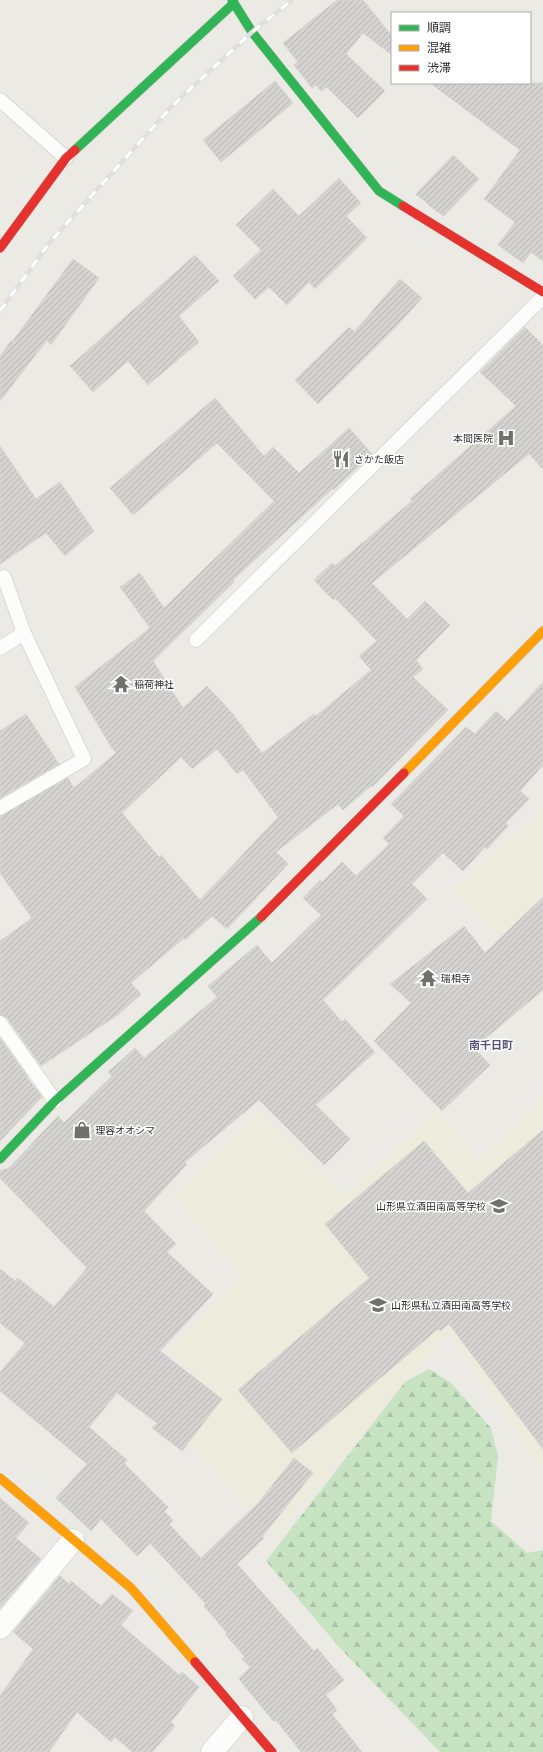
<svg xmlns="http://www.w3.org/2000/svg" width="543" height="1752" viewBox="0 0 543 1752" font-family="Helvetica,'Noto Sans JP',sans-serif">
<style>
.education{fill:#ecebdc}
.forest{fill:url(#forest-firs)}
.building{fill:url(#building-hatch);stroke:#d6d5d1;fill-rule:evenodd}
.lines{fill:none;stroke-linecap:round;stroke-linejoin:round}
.lane-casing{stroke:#c6c5c5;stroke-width:15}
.street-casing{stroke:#c6c5c5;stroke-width:23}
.fast-casing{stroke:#c6c5c5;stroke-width:10}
.slow-casing{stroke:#c6c5c5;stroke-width:10}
.jam-casing{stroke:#c6c5c5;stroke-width:10}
.lane{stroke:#fcfcfb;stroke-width:14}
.street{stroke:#fcfcfb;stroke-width:22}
.fast{stroke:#30b455;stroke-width:9}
.slow{stroke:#ff9f0a;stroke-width:9}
.jam{stroke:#e5322d;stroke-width:9}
.rail-casing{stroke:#dfdfe0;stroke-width:4.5}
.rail{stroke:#fff;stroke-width:3;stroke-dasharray:9;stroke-linecap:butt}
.labels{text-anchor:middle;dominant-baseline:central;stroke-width:3;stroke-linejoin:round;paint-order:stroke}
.poi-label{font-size:10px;fill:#2e2e2e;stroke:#fff;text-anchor:start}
.neighbourhood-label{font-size:11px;font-weight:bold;fill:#57537a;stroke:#fff}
</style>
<defs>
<pattern id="forest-firs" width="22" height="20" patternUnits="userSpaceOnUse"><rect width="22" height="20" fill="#c7e3c2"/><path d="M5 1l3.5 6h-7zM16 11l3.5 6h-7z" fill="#abc3a7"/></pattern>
<pattern id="building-hatch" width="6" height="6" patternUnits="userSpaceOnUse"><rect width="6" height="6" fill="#d4d3d0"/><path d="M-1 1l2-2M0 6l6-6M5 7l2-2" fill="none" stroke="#b6b5b3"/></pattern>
</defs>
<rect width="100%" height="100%" fill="#ebeae5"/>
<g class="education">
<path d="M 543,809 L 543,976 L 453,890 Z"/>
<path d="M 543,1099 L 543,1470 L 448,1333 L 276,1535 L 163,1421 L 198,1378 L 169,1350 L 241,1277 L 175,1196 L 259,1112 L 344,1195 L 438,1111 L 479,1158 Z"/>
</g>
<path class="forest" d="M 429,1369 L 451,1383 L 491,1428 L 498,1456 L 491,1521 L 527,1553 L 543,1550 L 543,1752 L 440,1752 L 339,1647 L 266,1561 L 405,1382 Z"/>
<g class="building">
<path d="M 337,0 L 363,0 L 392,36 L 392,55 L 363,33 L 346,54 L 385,91 L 358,118 L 327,87 L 321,91 L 316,85 L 312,88 L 294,65 L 298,62 L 283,43 Z"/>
<path d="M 275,81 L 293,103 L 221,162 L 203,140 Z"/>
<path d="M 430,83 L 543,83 L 543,261 L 531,252 L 523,263 L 498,245 L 515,222 L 484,199 L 520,150 Z"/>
<path d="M 453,155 L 479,179 L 444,216 L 436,211 L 416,194 Z"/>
<path d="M 339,178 L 361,203 L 346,216 L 367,238 L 315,289 L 309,282 L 287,305 L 269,287 L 255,299 L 233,276 L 261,250 L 236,225 L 273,189 L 299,216 Z"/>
<path d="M 195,255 L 219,281 L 179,316 L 199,342 L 148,385 L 128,361 L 93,392 L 70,366 Z"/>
<path d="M 73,259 L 99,278 L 51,345 L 47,340 L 0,401 L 0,356 L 11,341 L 12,342 Z"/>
<path d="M 400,279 L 422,298 L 395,328 L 318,404 L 295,380 L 349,327 L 354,332 Z"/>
<path d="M 525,327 L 543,345 L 543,469 L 529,454 L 372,583 L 407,619 L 425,601 L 450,625 L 416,660 L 423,669 L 413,677 L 448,710 L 372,787 L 371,786 L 343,810 L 338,804 L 276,852 L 288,864 L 227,929 L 212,916 L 185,940 L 184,938 L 131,983 L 141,994 L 119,1014 L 41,1066 L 7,1018 L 0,1015 L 0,941 L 32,918 L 0,873 L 0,816 L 68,778 L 74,788 L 116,753 L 112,748 L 75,687 L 150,628 L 120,587 L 140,573 L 164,608 L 274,501 L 217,443 L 133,515 L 110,488 L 215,398 L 264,456 L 273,447 L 299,473 L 349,428 L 372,454 L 333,490 L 332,489 L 233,580 L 234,582 L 153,661 L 183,708 L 207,686 L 233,714 L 262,753 L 314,714 L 316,716 L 371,670 L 359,656 L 377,641 L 335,598 L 333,600 L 314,580 L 332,563 L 335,566 L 412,501 L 410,499 L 516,406 L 480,372 ZM 217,749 L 237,774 L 243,770 L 278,817 L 200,900 L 161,855 L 159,857 L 122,813 L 181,757 L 192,769 Z"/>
<path d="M 0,446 L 36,499 L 60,482 L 94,531 L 65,556 L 46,533 L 0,564 Z"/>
<path d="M 543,682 L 543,765 L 520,791 L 529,799 L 506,823 L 508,826 L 487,849 L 485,847 L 463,871 L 443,853 L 412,884 L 427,899 L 323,1000 L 342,1022 L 345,1019 L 375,1052 L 316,1105 L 350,1139 L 324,1165 L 259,1100 L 185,1162 L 187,1164 L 144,1211 L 176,1244 L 167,1252 L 213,1294 L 160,1351 L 222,1399 L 182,1451 L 152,1428 L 157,1423 L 117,1393 L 89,1427 L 127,1460 L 124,1463 L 168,1507 L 164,1511 L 173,1520 L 169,1524 L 201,1558 L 259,1502 L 294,1458 L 313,1473 L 262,1537 L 264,1538 L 237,1564 L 314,1651 L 317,1648 L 344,1680 L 326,1695 L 337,1710 L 332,1714 L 362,1752 L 301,1752 L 276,1720 L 274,1722 L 239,1679 L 250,1667 L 242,1659 L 245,1657 L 225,1634 L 227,1633 L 204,1606 L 206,1604 L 150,1543 L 137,1556 L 101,1519 L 91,1531 L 56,1498 L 87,1464 L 0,1391 L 0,1372 L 25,1343 L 0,1323 L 0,1269 L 15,1281 L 18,1278 L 54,1307 L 87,1268 L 0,1178 L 0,1171 L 9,1168 L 58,1116 L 64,1123 L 112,1076 L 108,1072 L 135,1048 L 144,1058 L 217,997 L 208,986 L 257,945 L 272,963 L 321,915 L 303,898 L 320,880 L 322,882 L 342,862 L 356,876 L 389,844 L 383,838 L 404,816 L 391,804 L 466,727 L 475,734 L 496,711 L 507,721 Z"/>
<path d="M 26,714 L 59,764 L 0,798 L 0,731 Z"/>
<path d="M 543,897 L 543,990 L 474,1048 L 490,1065 L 442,1111 L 374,1041 L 411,1003 L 390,984 L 464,926 L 485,953 Z"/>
<path d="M 0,1038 L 27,1076 L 26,1076 L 42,1097 L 0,1141 Z"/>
<path d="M 543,1130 L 543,1449 L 449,1324 L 440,1331 L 438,1329 L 292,1453 L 238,1390 L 369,1278 L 325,1224 L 424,1141 L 468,1193 Z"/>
<path d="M 0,1498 L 29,1523 L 16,1538 L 41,1559 L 0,1608 Z"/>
<path d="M 60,1576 L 69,1584 L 71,1581 L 101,1606 L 112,1594 L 133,1611 L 121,1625 L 179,1675 L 182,1672 L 199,1687 L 171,1722 L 175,1726 L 152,1752 L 132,1752 L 115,1737 L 111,1742 L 77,1712 L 49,1752 L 0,1752 L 0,1696 L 33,1649 L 13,1632 Z"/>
</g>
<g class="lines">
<g class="lane-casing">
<g id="lane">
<path d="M 0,100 L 66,158"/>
<path d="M 196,640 L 543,297"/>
<path d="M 0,648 L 24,633"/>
<path d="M 0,808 L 84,759 L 24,633 L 4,577"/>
<path d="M 0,1023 L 55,1101"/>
</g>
</g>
<g class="street-casing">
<g id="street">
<path d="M 0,1628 L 73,1540"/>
<path d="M 212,1752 L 242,1717"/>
</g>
</g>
<g class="fast-casing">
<g id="fast">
<path d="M 232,0 L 252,32 L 379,191 L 403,206"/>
<path d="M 75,150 L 234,3"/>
<path d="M 0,1159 L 55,1101 L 261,917"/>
</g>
</g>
<g class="slow-casing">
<g id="slow">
<path d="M 404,773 L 543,631"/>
<path d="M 0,1478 L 131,1588 L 195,1662"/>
</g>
</g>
<g class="jam-casing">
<g id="jam">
<path d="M 403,206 L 543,292"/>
<path d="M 0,248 L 66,158 L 75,150"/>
<path d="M 261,917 L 404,773"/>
<path d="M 195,1662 L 272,1752"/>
</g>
</g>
<use href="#lane" class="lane"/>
<use href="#street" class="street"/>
<use href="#fast" class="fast"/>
<use href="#slow" class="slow"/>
<use href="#jam" class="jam"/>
<g class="rail-casing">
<path id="rail" d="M 0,311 L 50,242 L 173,105 L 252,32 L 292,0"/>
</g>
<use href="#rail" class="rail"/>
</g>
<defs>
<g id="hospital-bare" transform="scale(1.38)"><path d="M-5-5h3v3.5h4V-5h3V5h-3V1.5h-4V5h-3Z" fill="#70706e" stroke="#fff" stroke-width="2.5" paint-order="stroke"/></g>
<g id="restaurant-bare" transform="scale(1.38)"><path d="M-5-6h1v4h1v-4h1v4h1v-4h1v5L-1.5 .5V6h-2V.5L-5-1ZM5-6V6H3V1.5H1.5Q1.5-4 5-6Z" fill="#70706e" stroke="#fff" stroke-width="2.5" paint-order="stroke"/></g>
<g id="temple-bare" transform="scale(1.38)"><path d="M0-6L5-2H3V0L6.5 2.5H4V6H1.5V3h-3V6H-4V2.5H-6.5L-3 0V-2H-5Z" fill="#70706e" stroke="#fff" stroke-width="2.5" paint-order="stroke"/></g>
<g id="shop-bare" transform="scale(1.38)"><path d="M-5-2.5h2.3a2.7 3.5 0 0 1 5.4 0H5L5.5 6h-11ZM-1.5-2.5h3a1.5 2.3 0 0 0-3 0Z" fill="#70706e" stroke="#fff" stroke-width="2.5" paint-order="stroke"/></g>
<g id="school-bare" transform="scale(1.38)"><path d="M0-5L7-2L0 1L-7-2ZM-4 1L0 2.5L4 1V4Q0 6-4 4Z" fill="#70706e" stroke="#fff" stroke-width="2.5" paint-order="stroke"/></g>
</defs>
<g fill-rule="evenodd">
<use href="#hospital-bare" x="506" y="438"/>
<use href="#restaurant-bare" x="341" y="459"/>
<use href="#temple-bare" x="121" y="684"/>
<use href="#temple-bare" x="428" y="978"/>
<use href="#shop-bare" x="82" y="1130"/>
<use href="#school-bare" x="499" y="1206"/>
<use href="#school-bare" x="378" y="1305"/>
</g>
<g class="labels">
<g class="poi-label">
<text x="493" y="438" text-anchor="end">本間医院</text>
<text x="354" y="459">さかた飯店</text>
<text x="134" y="684">稲荷神社</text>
<text x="441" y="978">瑞相寺</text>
<text x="95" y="1130">理容オオシマ</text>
<text x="486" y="1206" text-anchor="end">山形県立酒田南高等学校</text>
<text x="391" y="1305">山形県私立酒田南高等学校</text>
</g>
<g class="neighbourhood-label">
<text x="491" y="1045">南千日町</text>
</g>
</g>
<rect x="391" y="12" width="140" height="72" fill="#ffffff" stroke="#ababab"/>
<rect x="399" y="25" width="20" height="6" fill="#30b455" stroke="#ababab"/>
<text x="427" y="32" font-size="12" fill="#2e2e2e">順調</text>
<rect x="399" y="45" width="20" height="6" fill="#ff9f0a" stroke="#ababab"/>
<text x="427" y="52" font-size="12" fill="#2e2e2e">混雑</text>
<rect x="399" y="65" width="20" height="6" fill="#e5322d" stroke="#ababab"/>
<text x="427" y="72" font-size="12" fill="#2e2e2e">渋滞</text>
</svg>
